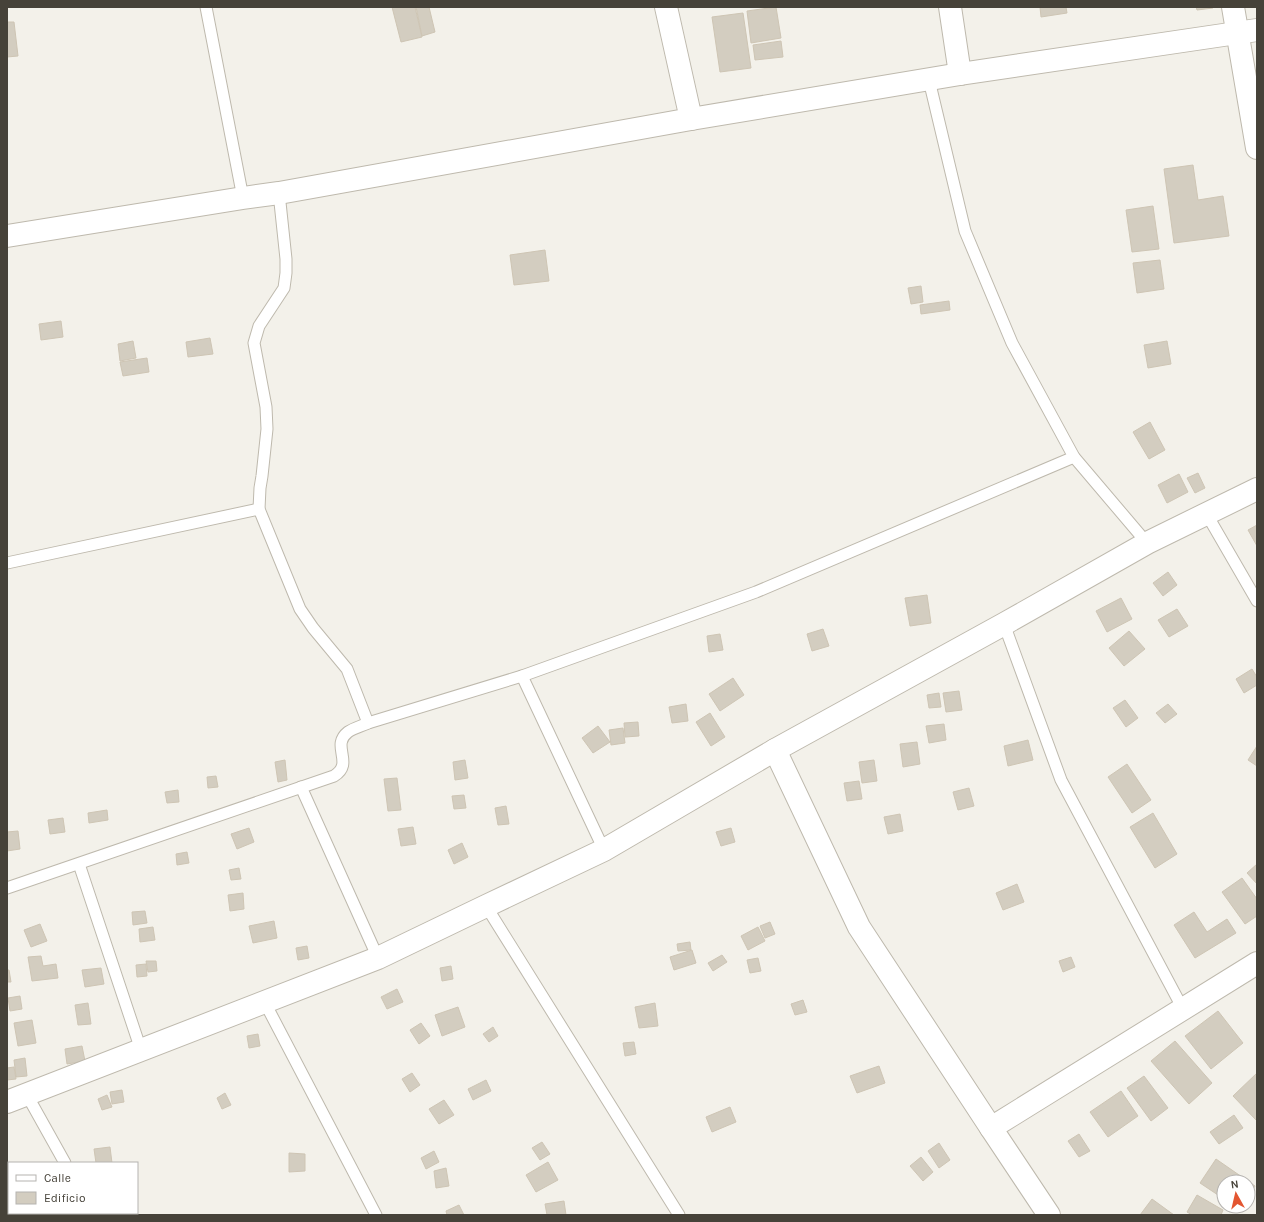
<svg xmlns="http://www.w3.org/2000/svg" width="1264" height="1222" viewBox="0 0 1264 1222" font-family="Karla,sans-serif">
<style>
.building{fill:#d3cdc0;stroke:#cec5b4}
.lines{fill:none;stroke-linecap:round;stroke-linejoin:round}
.lane-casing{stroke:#beb9ad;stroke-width:13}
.street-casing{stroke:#beb9ad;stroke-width:24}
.lane{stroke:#fff;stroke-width:11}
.street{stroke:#fff;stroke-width:22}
</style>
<rect width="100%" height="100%" fill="#f3f1ea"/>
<g class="building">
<path d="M 392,7 L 415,7 L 422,37 L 401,42 Z"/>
<path d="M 416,7 L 429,7 L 435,32 L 422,36 Z"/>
<path d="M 776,7 L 781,38 L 751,43 L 747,11 Z"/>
<path d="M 1040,7 L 1066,7 L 1067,13 L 1041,17 Z"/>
<path d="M 1196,7 L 1213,7 L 1213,8 L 1197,10 Z"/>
<path d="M 743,13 L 751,68 L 720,72 L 712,17 Z"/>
<path d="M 7,22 L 14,22 L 18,56 L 7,57 Z"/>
<path d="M 781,41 L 783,57 L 755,60 L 753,45 Z"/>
<path d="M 1193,165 L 1198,200 L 1223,196 L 1229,236 L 1174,243 L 1164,169 Z"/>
<path d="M 1153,206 L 1159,249 L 1132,252 L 1126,210 Z"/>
<path d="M 545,250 L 549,281 L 514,285 L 510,255 Z"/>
<path d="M 1160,260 L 1164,289 L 1137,293 L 1133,263 Z"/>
<path d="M 921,286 L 923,302 L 911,304 L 908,288 Z"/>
<path d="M 949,301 L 950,310 L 921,314 L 920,305 Z"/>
<path d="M 61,321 L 63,337 L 41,340 L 39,324 Z"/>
<path d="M 210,338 L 213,354 L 188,357 L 186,342 Z"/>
<path d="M 133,341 L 136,358 L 120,361 L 118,344 Z"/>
<path d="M 1167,341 L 1171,364 L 1148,368 L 1144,345 Z"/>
<path d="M 147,358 L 149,372 L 123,376 L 120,362 Z"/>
<path d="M 1150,422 L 1165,450 L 1149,459 L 1133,432 Z"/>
<path d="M 1198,473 L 1205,488 L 1195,493 L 1187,478 Z"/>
<path d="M 1179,474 L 1188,492 L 1167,503 L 1158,485 Z"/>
<path d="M 1257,525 L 1257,546 L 1248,530 Z"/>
<path d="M 1168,572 L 1177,585 L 1163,596 L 1153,583 Z"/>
<path d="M 927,595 L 931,623 L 910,626 L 905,598 Z"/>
<path d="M 1121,598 L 1132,619 L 1107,632 L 1096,611 Z"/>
<path d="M 1177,609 L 1188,626 L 1169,637 L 1158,620 Z"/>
<path d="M 823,629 L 829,646 L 812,651 L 807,634 Z"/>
<path d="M 1129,631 L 1145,649 L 1124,666 L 1109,648 Z"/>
<path d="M 720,634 L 723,650 L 709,652 L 707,636 Z"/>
<path d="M 1252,669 L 1257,677 L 1257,685 L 1244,693 L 1236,679 Z"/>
<path d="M 733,678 L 744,695 L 720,711 L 709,694 Z"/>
<path d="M 959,691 L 962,710 L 946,712 L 943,693 Z"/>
<path d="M 939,693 L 941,707 L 929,708 L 927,695 Z"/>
<path d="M 1125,700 L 1138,718 L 1126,727 L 1113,708 Z"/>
<path d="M 686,704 L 688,721 L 672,723 L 669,707 Z"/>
<path d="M 1168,704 L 1177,714 L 1165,723 L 1156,713 Z"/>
<path d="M 710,713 L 725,737 L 711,746 L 696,722 Z"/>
<path d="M 638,722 L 639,736 L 625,737 L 624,723 Z"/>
<path d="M 944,724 L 946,740 L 929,743 L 926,726 Z"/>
<path d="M 598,726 L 610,742 L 593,753 L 582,738 Z"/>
<path d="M 623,728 L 625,743 L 611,745 L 609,730 Z"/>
<path d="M 1028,740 L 1033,760 L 1008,766 L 1004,746 Z"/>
<path d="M 917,742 L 920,764 L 903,767 L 900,744 Z"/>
<path d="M 1257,746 L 1257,766 L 1248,760 Z"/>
<path d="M 285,760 L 287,780 L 278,782 L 275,762 Z"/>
<path d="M 465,760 L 468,778 L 455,780 L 453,762 Z"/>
<path d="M 874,760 L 877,781 L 862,783 L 859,762 Z"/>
<path d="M 1127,764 L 1151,800 L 1132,813 L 1108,777 Z"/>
<path d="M 216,776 L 218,787 L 208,788 L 207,777 Z"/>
<path d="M 397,778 L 401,810 L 388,811 L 384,779 Z"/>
<path d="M 859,781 L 862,799 L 847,801 L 844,783 Z"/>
<path d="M 969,788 L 974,806 L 958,810 L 953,792 Z"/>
<path d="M 178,790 L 179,802 L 167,803 L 165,792 Z"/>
<path d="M 464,795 L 466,808 L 454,809 L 452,796 Z"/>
<path d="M 506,806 L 509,824 L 498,825 L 495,808 Z"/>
<path d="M 107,810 L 108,820 L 89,823 L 88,813 Z"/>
<path d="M 1153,813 L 1177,854 L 1155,868 L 1130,827 Z"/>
<path d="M 900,814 L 903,831 L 888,834 L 884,817 Z"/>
<path d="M 63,818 L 65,832 L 50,834 L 48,820 Z"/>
<path d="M 413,827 L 416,844 L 401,846 L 398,829 Z"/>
<path d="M 249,828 L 254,842 L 237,849 L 231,834 Z"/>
<path d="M 731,828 L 735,842 L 721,846 L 716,832 Z"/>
<path d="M 18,831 L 20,849 L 7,851 L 7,832 Z"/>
<path d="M 462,843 L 468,857 L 454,864 L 448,850 Z"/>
<path d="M 187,852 L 189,863 L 177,865 L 176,854 Z"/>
<path d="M 1257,864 L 1257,884 L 1247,873 Z"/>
<path d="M 239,868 L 241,879 L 231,880 L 229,870 Z"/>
<path d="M 1242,878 L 1257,899 L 1257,916 L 1245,924 L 1222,892 Z"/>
<path d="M 1017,884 L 1024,902 L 1003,910 L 996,893 Z"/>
<path d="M 243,893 L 244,909 L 230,911 L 228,895 Z"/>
<path d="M 145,911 L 147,923 L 133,925 L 132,912 Z"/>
<path d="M 1194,912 L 1207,932 L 1227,919 L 1236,933 L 1195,958 L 1174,925 Z"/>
<path d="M 274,921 L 277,938 L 253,943 L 249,926 Z"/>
<path d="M 770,922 L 775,934 L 765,938 L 760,926 Z"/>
<path d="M 40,924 L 47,941 L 31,947 L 24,930 Z"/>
<path d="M 153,927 L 155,940 L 140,942 L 139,929 Z"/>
<path d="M 758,927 L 765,941 L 748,950 L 741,936 Z"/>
<path d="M 690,942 L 691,950 L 678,951 L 677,944 Z"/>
<path d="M 307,946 L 309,958 L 298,960 L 296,948 Z"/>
<path d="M 692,950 L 696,963 L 674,970 L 670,957 Z"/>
<path d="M 722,955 L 727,962 L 713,971 L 708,963 Z"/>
<path d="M 41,956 L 43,966 L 56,964 L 58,978 L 32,981 L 28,957 Z"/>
<path d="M 1071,957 L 1075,967 L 1063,972 L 1059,961 Z"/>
<path d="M 758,958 L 761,971 L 750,973 L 747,960 Z"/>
<path d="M 146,961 L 156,961 L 157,971 L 148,972 Z"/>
<path d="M 146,964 L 147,976 L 137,977 L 136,965 Z"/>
<path d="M 451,966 L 453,979 L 442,981 L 440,968 Z"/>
<path d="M 101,968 L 104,984 L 85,987 L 82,970 Z"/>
<path d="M 7,970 L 9,970 L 11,982 L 7,982 Z"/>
<path d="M 397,989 L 403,1002 L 387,1009 L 381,997 Z"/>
<path d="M 20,996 L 22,1009 L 10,1011 L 8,998 Z"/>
<path d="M 803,1000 L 807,1012 L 795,1015 L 791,1004 Z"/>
<path d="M 88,1003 L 91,1024 L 78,1025 L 75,1005 Z"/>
<path d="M 655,1003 L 658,1026 L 639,1028 L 635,1007 Z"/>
<path d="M 458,1007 L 465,1027 L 442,1036 L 435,1015 Z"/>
<path d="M 1218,1011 L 1243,1043 L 1211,1069 L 1185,1036 Z"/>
<path d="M 32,1020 L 36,1043 L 18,1046 L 14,1023 Z"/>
<path d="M 421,1023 L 430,1036 L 419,1044 L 410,1030 Z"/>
<path d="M 493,1027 L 498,1036 L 489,1042 L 483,1034 Z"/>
<path d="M 258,1034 L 260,1046 L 249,1048 L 247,1036 Z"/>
<path d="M 1175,1041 L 1212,1083 L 1189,1104 L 1151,1061 Z"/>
<path d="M 634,1042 L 636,1054 L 625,1056 L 623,1043 Z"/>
<path d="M 82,1046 L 85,1061 L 67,1064 L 65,1049 Z"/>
<path d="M 25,1058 L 27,1076 L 16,1077 L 14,1060 Z"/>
<path d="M 879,1066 L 885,1083 L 857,1093 L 850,1076 Z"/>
<path d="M 14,1067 L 16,1079 L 7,1080 L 7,1068 Z"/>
<path d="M 412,1073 L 420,1085 L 410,1092 L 402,1079 Z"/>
<path d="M 1257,1073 L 1257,1121 L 1233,1096 Z"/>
<path d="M 1144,1076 L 1168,1108 L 1151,1121 L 1127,1088 Z"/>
<path d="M 486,1080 L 491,1091 L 473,1100 L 468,1089 Z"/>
<path d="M 122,1090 L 124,1102 L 112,1104 L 110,1092 Z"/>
<path d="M 1121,1091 L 1138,1116 L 1108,1137 L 1090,1112 Z"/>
<path d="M 225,1093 L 231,1105 L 222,1109 L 217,1098 Z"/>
<path d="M 107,1095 L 112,1107 L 102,1110 L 98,1099 Z"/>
<path d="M 444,1100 L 454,1115 L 439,1124 L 429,1109 Z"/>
<path d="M 730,1107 L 736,1122 L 712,1132 L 706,1117 Z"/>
<path d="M 1234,1115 L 1243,1128 L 1219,1144 L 1210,1132 Z"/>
<path d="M 1079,1134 L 1090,1151 L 1079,1157 L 1068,1141 Z"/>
<path d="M 542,1142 L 550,1154 L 540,1160 L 532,1148 Z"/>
<path d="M 939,1143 L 950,1160 L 939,1168 L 928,1151 Z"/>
<path d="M 110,1147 L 112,1163 L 96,1163 L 94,1149 Z"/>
<path d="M 434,1151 L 439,1162 L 426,1169 L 421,1158 Z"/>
<path d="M 289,1153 L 305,1154 L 305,1171 L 289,1172 Z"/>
<path d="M 921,1157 L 933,1172 L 923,1181 L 910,1166 Z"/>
<path d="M 1216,1159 L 1255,1186 L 1248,1197 L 1248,1182 L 1224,1182 L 1224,1199 L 1200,1183 Z"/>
<path d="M 548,1162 L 558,1180 L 536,1192 L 526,1175 Z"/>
<path d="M 446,1168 L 449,1186 L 436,1188 L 434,1171 Z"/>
<path d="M 1197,1195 L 1223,1210 L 1221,1215 L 1192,1215 L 1187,1212 Z"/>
<path d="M 1152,1199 L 1174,1215 L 1140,1215 Z"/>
<path d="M 564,1201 L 566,1215 L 547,1215 L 545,1204 Z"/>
<path d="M 459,1205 L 464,1215 L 447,1215 L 446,1211 Z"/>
</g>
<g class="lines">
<g class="lane-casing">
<g id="lane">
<path d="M 206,7 L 243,198"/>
<path d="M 929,80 L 965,231 L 1012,343 L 1074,457 L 1147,543"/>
<path d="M 279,193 L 286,259 L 286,273 L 284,288 L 259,326 L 254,343 L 266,407 L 267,429 L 262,476 L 260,488 L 259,509 L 300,609 L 313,628 L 347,669 L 368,723"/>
<path d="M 1206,513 L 1257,601"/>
<path d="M 7,563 L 259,509"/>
<path d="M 1004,624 L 1061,780 L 1183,1009"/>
<path d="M 522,676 L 604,850"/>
<path d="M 301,787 L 378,958"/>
<path d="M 79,864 L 141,1050"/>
<path d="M 7,888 L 334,776 C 355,763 330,746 348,732 C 354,728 362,726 368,723 L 522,676 L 756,592 L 1074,457"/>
<path d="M 486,906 L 679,1215"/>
<path d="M 264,1001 L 376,1215"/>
<path d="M 27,1095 L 65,1163"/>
<path d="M 92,1213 L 93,1215"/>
</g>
</g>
<g class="street-casing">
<g id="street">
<path d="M 666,7 L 691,119"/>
<path d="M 950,7 L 960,74"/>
<path d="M 1233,7 L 1257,148"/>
<path d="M 7,236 L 243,198 L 279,193 L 691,119 L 960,74 L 1257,30"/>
<path d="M 775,750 L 859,927 L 991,1128"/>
<path d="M 7,1102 L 378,958 L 486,906 L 604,850 L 775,750 L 1004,624 L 1147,543 L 1257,489"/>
<path d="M 1049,1215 L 991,1128 L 1257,963"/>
</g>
</g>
<use href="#lane" class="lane"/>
<use href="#street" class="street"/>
</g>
<rect width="1264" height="1222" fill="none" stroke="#464239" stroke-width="16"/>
<rect x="8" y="1162" width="130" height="52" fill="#ffffff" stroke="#b5b3b0"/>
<rect x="16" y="1175" width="20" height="6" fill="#ffffff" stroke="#b5b3b0"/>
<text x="44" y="1182" font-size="12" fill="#464239">Calle</text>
<rect x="16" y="1192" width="20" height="12" fill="#d3cdc0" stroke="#b5b3b0"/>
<text x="44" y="1202" font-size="12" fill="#464239">Edificio</text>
<g transform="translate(1236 1194) rotate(352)"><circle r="19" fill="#ffffff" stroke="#b5b3b0"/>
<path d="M0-3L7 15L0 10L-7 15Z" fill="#e35631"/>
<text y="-6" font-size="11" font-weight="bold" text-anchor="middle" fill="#464239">N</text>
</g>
</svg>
